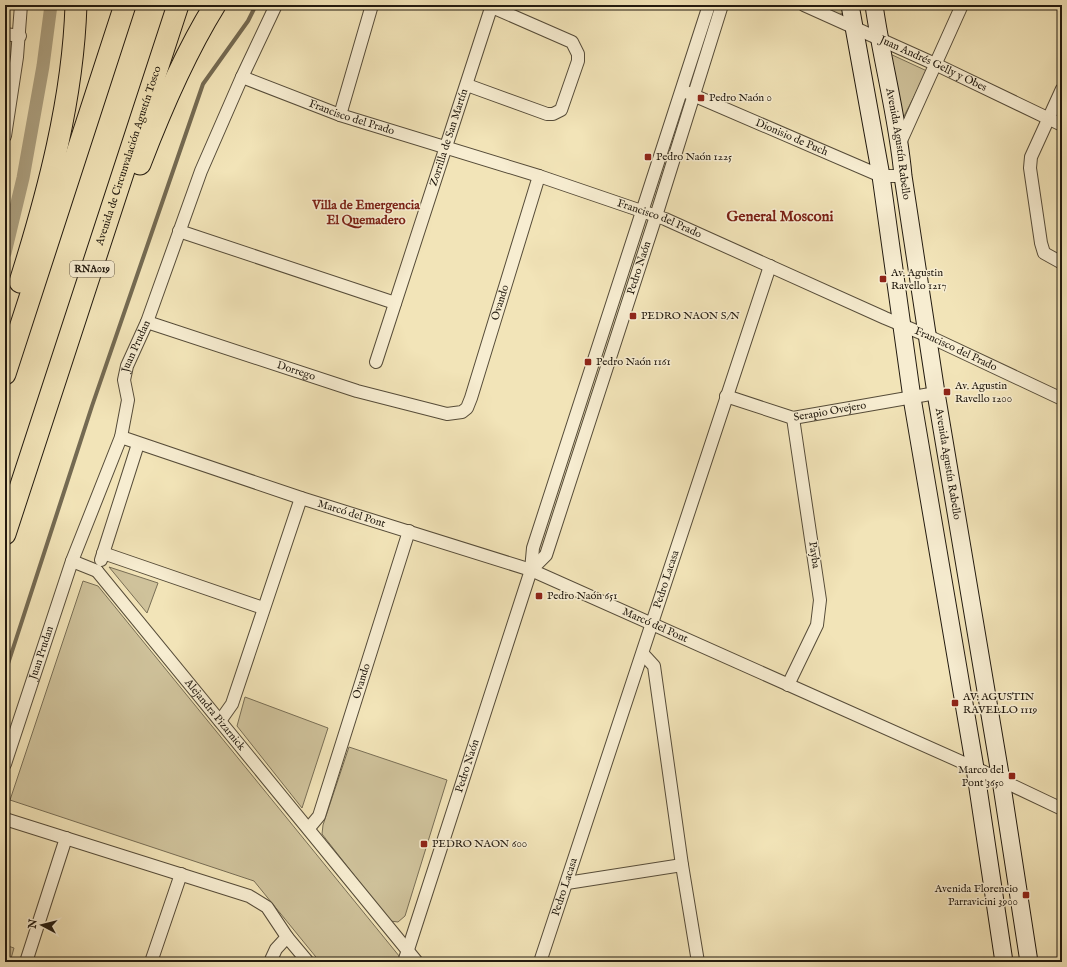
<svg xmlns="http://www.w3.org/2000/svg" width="1067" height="967" viewBox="0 0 1067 967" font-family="'IM FELL English',serif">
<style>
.green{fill:#cfc29b;stroke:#786e55}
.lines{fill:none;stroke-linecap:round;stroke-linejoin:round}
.stream{stroke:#746a52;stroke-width:4}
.canal{stroke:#ab9f7f;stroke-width:13}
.minor-casing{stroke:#564c39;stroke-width:14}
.secondary-casing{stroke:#221a0f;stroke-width:19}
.motorway-casing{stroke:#221a0f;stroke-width:23}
.minor{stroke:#f7edd1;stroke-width:12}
.secondary{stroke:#f7edd1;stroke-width:17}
.motorway{stroke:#f2e4b8;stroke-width:21}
.poi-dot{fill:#8f2418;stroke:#f7edd1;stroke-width:1.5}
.labels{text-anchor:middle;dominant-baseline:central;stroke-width:3;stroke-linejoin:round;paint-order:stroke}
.shield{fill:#f7edd1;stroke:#625949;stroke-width:1}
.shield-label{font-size:10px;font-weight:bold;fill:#221a0f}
.street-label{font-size:11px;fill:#221a0f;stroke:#f7edd1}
.poi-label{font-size:11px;fill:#221a0f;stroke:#f7edd1;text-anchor:start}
.quarter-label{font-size:13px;font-weight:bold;fill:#7a1f14;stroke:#f7edd1}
.district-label{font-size:15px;font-weight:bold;fill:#7a1f14;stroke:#f7edd1}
</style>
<rect width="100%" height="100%" fill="#f2e4b8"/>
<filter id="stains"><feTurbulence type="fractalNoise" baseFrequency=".005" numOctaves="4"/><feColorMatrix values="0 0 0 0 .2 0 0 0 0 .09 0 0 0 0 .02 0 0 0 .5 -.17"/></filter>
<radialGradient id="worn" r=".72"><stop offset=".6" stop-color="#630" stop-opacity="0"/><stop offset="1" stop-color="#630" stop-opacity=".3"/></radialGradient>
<g class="green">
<path d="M 816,5 L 845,5 L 843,13 L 838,15 Z"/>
<path d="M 888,53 L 927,71 L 900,124 Z"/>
<path d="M 109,567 L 158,583 L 147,613 Z"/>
<path d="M 83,581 L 98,586 L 404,962 L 320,962 L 254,881 L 10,800 Z"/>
<path d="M 245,697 L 328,728 L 302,808 L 237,726 Z"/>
<path d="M 349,747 L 447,780 L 405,916 L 398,922 L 390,921 L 322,834 L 323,825 Z"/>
<path d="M 5,945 L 14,948 L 10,962 L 5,962 Z"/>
</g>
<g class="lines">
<path class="stream" d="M 5,673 L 92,406 L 203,84 L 248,21 L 256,5"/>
<path class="canal" d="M 5,253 L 23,178 L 43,66 L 51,5"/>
<g class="minor-casing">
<g id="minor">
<path id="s1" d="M 804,5 L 935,64 L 1062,125"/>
<path d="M 5,34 L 20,36"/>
<path id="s2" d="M 242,77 L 340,115 L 539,176 L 665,219 L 885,318 L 928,336 L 1062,399"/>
<path d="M 467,85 L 547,114 L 553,114 L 561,110 L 578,61 L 578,54 L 572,42 L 492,7"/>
<path d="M 1062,89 L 1031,157 L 1030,168 L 1041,243 L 1044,253 L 1062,263"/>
<path id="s3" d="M 686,92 L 881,176 L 903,176"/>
<path d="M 340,115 L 372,5"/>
<path d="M 5,136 L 17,57 L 21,5"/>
<path d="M 900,143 L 962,5"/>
<path d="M 179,231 L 395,303"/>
<path id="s4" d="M 147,322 L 357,391 L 447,414 L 462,412 L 467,408 L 471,398 L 539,176"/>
<path id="s5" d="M 376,362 L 492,5"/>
<path id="s6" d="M 726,396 L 793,418 L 936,393"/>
<path id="s7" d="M 121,437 L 301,498 L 531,570 L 984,772 L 1062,809"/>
<path d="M 103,553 L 263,608"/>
<path d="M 101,560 L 138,444"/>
<path d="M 72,561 L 97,571"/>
<path id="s8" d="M 531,570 L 546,555 L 656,216 L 722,5"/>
<path id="s9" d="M 97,571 L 417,962"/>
<path d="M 643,654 L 654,666 L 682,865 L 698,962"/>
<path d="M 788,685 L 817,625 L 820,600 L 793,418"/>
<path d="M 220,721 L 232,704 L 301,498"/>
<path id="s10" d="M 5,764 L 72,561 L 121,437 L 128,400 L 124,380 L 127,366 L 147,322 L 201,171 L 242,77 L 276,5"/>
<path d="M 5,819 L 249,896 L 267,907 L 287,937 L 308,962"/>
<path id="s11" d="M 309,828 L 319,816 L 409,531"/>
<path d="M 567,883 L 682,865"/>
<path d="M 26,962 L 66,838"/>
<path d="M 151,962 L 181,874"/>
<path d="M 270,962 L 276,949 L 287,937"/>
<path id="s12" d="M 404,962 L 531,570 L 533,548 L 709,5"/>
<path id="s13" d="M 540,962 L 770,266"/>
</g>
</g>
<g class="secondary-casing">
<g id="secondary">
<path d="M 850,5 L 881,176 L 912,398 L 975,768 L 1004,962"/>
<path id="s14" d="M 874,5 C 882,62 898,118 903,176 L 936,393 L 1001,780 L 1029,962"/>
</g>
</g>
<g class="motorway-casing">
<g id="motorway">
<path d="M 140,164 C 161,109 184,55 215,5"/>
<path d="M 20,282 C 48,193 73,99 76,5"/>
<path d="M 5,374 L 125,5"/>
<path id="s15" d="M 5,534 L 178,5"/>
</g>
</g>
<use href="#minor" class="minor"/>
<use href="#secondary" class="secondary"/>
<use href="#motorway" class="motorway"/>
</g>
<g class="poi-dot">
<rect x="697" y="94" width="8" height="8" rx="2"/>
<rect x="644" y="153" width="8" height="8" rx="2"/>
<rect x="879" y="275" width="8" height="8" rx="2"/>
<rect x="629" y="312" width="8" height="8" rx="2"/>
<rect x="584" y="358" width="8" height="8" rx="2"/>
<rect x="943" y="388" width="8" height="8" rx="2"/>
<rect x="535" y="592" width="8" height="8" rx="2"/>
<rect x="951" y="699" width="8" height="8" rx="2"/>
<rect x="1008" y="772" width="8" height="8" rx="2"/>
<rect x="420" y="840" width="8" height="8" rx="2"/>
<rect x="1022" y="891" width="8" height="8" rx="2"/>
</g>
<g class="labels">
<rect class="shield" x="70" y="261" width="44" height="16" rx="3"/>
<g class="shield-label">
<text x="92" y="269">RNA019</text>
</g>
<g class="street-label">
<text stroke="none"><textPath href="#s1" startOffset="142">Juan Andrés Gelly y Obes</textPath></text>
<text stroke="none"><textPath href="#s2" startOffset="117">Francisco del Prado</textPath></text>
<text stroke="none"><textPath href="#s3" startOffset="115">Dionisio de Puch</textPath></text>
<text stroke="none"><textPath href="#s5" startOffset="236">Zorrilla de San Martín</textPath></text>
<text stroke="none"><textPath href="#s14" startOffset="141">Avenida Agustín Rabello</textPath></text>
<text stroke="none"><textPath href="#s15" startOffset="398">Avenida de Circunvalación Agustín Tosco</textPath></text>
<text stroke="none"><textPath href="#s2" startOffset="441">Francisco del Prado</textPath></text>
<text stroke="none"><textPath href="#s8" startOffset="323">Pedro Naón</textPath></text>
<text stroke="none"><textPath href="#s4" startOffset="446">Ovando</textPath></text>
<text stroke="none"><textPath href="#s10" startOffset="441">Juan Prudan</textPath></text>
<text stroke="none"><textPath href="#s2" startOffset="765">Francisco del Prado</textPath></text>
<text stroke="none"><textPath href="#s4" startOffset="157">Dorrego</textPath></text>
<text stroke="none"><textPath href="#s6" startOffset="108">Serapio Ovejero</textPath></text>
<text stroke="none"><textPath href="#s14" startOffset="465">Avenida Agustín Rabello</textPath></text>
<text stroke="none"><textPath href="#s7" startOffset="243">Marcó del Pont</textPath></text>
<text transform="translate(814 555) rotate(82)">Payba</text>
<text stroke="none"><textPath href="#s13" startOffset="403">Pedro Lacasa</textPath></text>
<text stroke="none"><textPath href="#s7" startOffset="567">Marcó del Pont</textPath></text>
<text stroke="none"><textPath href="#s10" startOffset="117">Juan Prudan</textPath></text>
<text stroke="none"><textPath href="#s11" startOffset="157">Ovando</textPath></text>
<text stroke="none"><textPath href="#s9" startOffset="186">Alejandra Pizarnick</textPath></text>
<text stroke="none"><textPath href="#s12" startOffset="206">Pedro Naón</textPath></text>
<text stroke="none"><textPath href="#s13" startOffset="79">Pedro Lacasa</textPath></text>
</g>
<g class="poi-label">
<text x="709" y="98">Pedro Naón 0</text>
<text x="656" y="157">Pedro Naón 1225</text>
<text x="891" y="273">Av. Agustin<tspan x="891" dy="13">Ravello 1217</tspan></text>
<text x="641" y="316">PEDRO NAON S/N</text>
<text x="596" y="362">Pedro Naón 1161</text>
<text x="955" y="386">Av. Agustin<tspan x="955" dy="13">Ravello 1200</tspan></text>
<text x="547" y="596">Pedro Naón 651</text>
<text x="963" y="697">AV. AGUSTIN<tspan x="963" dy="13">RAVELLO 1119</tspan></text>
<text x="1004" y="770" text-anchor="end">Marco del<tspan x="1004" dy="13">Pont 3650</tspan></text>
<text x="432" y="844">PEDRO NAON 600</text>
<text x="1018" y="889" text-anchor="end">Avenida Florencio<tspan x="1018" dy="13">Parravicini 3900</tspan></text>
</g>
<g class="quarter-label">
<text x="366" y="205">Villa de Emergencia<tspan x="366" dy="15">El Quemadero</tspan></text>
</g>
<g class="district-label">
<text x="780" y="216">General Mosconi</text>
</g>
</g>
<rect width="1067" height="967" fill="none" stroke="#f2e4b8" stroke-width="20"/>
<rect x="6" y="6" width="1055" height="955" fill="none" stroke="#221a0f" stroke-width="2"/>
<rect x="10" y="10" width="1047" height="947" fill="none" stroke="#221a0f"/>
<g transform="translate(42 925) rotate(277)" stroke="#f7edd1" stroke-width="3" paint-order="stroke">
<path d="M0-3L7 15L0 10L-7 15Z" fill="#221a0f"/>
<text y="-6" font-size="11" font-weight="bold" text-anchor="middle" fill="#221a0f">N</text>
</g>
<rect width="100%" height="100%" filter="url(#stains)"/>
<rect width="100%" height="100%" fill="url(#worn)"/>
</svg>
